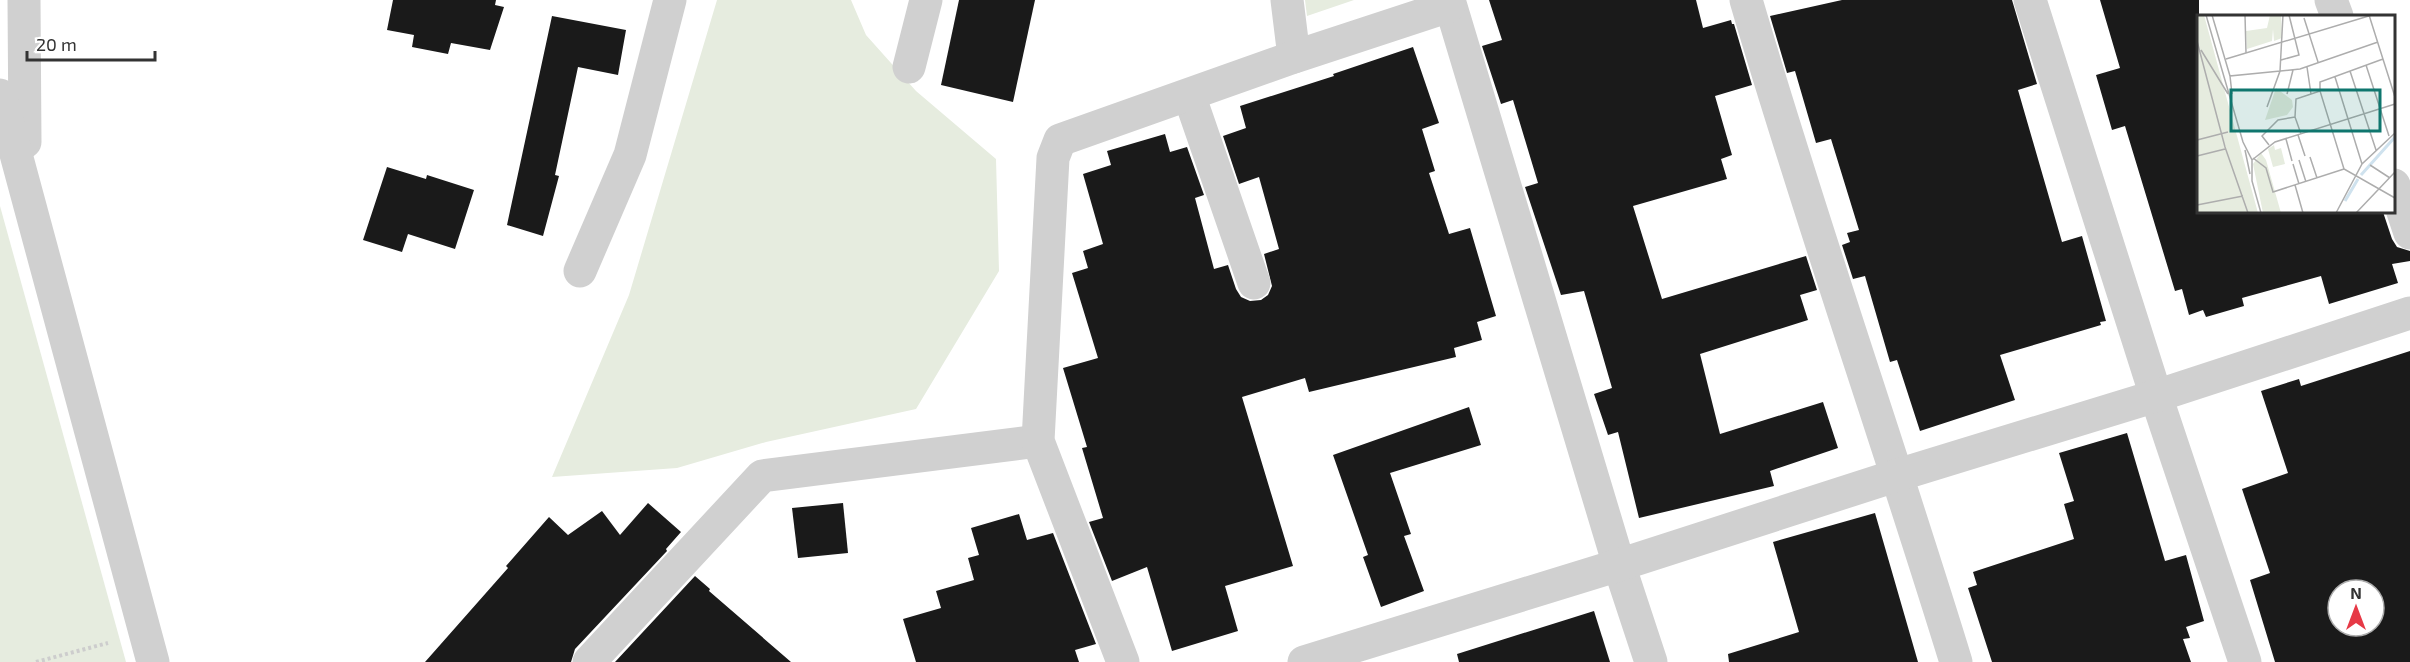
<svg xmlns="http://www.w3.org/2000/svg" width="2410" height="662" viewBox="0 0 2410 662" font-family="'Exo 2',sans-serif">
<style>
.green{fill:#e6ecdf}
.building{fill:#1a1a1a;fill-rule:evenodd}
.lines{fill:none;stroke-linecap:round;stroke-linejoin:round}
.path{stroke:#cdcdcd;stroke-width:4;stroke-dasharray:3 3;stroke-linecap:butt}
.minor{stroke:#d0d0d0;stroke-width:33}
.inset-river{fill:none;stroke:#cfe2ee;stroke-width:3}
.inset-road{fill:none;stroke:#adadad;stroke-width:1.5}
.view{fill:#0f766e;fill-opacity:0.15;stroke:#0f766e;stroke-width:3}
.inset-edge{fill:none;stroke:#333;stroke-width:3}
</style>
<rect width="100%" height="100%" fill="#fff"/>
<g class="green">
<path d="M 717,0 L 851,0 L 866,35 L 916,91 L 996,159 L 999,271 L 916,409 L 766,442 L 677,468 L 552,477 L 629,295 Z"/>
<path d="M 1305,0 L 1354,0 L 1307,16 Z"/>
<path d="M 0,206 L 126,662 L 0,662 Z"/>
</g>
<g class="building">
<path d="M 393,0 L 496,0 L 495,5 L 504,7 L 490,50 L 451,43 L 448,54 L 412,47 L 414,35 L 387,30 Z"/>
<path d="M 959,0 L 1035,0 L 1013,102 L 941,85 Z"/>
<path d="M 1489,0 L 1696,0 L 1703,28 L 1731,20 L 1732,24 L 1734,24 L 1752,85 L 1715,96 L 1732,155 L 1721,159 L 1727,179 L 1633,206 L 1662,299 L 1806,256 L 1817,290 L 1800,295 L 1808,320 L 1700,354 L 1720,434 L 1823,402 L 1838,448 L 1770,471 L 1774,486 L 1639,518 L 1618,432 L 1608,435 L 1594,394 L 1612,388 L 1584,291 L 1561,295 L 1525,187 L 1538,183 L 1513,100 L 1501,104 L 1482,46 L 1502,40 Z"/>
<path d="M 1842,0 L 2012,0 L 2037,84 L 2018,90 L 2062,242 L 2082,236 L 2106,321 L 2100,322 L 2101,325 L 2000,355 L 2015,400 L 1920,431 L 1897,360 L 1890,362 L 1865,276 L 1853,279 L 1842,245 L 1850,242 L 1847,233 L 1859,230 L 1831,139 L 1816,143 L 1795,71 L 1787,73 L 1770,16 Z"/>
<path d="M 2100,0 L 2199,0 L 2199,212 L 2383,212 L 2392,239 L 2397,247 L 2410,251 L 2410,261 L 2392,264 L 2398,283 L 2329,304 L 2321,276 L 2242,298 L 2244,306 L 2206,317 L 2203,310 L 2189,315 L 2182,289 L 2175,291 L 2125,126 L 2112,130 L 2096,75 L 2120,68 Z"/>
<path d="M 552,16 L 626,30 L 618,75 L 578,67 L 555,175 L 559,176 L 543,236 L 507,225 Z"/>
<path d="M 1413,47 L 1439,123 L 1422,129 L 1435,171 L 1429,173 L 1449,234 L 1470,228 L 1496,316 L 1477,322 L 1482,340 L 1454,348 L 1456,357 L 1309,392 L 1305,378 L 1242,397 L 1293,566 L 1225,586 L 1238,631 L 1172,651 L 1147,567 L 1112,581 L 1089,522 L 1103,518 L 1082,448 L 1087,447 L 1063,368 L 1098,358 L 1072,273 L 1088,268 L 1083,251 L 1103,244 L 1083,174 L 1111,165 L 1107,151 L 1165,134 L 1170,152 L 1187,147 L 1204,195 L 1195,198 L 1214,269 L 1228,265 L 1236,289 L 1241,297 L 1250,301 L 1261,300 L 1268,295 L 1272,286 L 1264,254 L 1279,249 L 1259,177 L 1239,184 L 1223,136 L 1246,128 L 1240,106 L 1334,76 L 1333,74 Z"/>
<path d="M 387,167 L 426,179 L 427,175 L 474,190 L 455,249 L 408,234 L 402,252 L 363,240 Z"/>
<path d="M 2410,351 L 2410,662 L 2275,662 L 2250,580 L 2270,573 L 2242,489 L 2288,473 L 2261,391 L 2299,379 L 2301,386 ZM 2338,590 L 2374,590 L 2374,626 L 2338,626 Z"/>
<path d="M 1469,407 L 1481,445 L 1390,473 L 1411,534 L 1404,536 L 1424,591 L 1381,607 L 1363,557 L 1368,555 L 1333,455 Z"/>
<path d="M 2127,433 L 2165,561 L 2186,555 L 2204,621 L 2186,627 L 2190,638 L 2183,639 L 2191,662 L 1992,662 L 1968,588 L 1977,585 L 1973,572 L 2074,539 L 2064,504 L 2074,501 L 2059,453 Z"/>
<path d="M 648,503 L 681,532 L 666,549 L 667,551 L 575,649 L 571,662 L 425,662 L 508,568 L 506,566 L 549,517 L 568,535 L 602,511 L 620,535 Z"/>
<path d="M 843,503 L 848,553 L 798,558 L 792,508 Z"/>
<path d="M 1875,513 L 1918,662 L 1729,662 L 1728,654 L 1799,632 L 1773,542 Z"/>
<path d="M 1019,514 L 1027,540 L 1053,533 L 1096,644 L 1075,650 L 1079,662 L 916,662 L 903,619 L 941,608 L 936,591 L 974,580 L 968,558 L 979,555 L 971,528 Z"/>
<path d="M 695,576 L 710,589 L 709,591 L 791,662 L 615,662 Z"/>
<path d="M 1594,611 L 1610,662 L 1459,662 L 1457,654 Z"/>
</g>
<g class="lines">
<path class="path" d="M 36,662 L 108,643"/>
<g class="minor">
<path d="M 24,0 L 25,142"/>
<path d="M 1287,0 L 1294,57"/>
<path d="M 1449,0 L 1619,565 L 1651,662"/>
<path d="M 1746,0 C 1811,222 1888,441 1956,662"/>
<path d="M 2030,0 L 2156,396 L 2245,662"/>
<path d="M 2331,0 L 2337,16"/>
<path d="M 909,67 L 926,0"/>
<path d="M 0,95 L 153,662"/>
<path d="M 1189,95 L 1254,283"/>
<path d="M 2394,185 L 2410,233"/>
<path d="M 580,271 L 630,155 L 670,0"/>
<path d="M 589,662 L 762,476 L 1038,441"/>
<path d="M 1123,662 L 1038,441 L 1053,158 L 1060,140 L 1294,57 L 1449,6"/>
<path d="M 1304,662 L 1619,565 L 1898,475 L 2156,396 L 2410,313"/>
</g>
</g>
<g transform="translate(2197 15)">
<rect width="198" height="198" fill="#fff"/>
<path d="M 0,0 L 7,0 L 61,198 L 0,198 ZM 73,0 L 84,0 L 85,23 L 77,26 L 76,14 L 75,26 L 50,34 L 49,16 L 70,13 ZM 79,73 L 95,85 L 96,92 L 90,100 L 68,105 ZM 77,130 L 78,135 L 84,133 L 88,149 L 76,152 L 71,134 ZM 64,138 L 69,145 L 84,198 L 66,198 L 56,149 Z" fill="#e6ecdf"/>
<path class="inset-river" d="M 164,160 L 198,122M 148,186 L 161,164"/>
<path class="inset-road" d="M 9,0 L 46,127 L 55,145 L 55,166 L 64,198M 15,0 L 33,61M 48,0 L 49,38M 172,0 L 198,82M 107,3 L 121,47M 0,26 L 28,132 L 51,198M 4,35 L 31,79M 29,44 L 175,0M 186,44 L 123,67 L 123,76 L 147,154 L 198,183M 84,45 L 102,40 L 92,0M 169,50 L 192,121M 110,52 L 114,79M 153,56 L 179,135M 138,62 L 165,149M 35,79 L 33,61 L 103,54 L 181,27M 90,79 L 96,55M 70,92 L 83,56 L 86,0M 104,119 L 98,102 L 99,84 L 123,76M 101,120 L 108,141M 89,124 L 95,146M 0,125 L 31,117M 72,130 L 65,121 L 81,105 L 98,102M 48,135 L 53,159M 0,141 L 28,134M 113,142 L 120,163M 56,143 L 69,153 L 76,177 L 147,154M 55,145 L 78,127 L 198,89M 102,145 L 109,167M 96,149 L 102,169M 173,150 L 193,163M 98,170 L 106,198M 0,190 L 46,181M 139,198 L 165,149 L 198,118M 159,198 L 198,157"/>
<path class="view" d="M 34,75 L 183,75 L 183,116 L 34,116 Z"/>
<rect width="198" height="198" class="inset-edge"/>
</g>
<g transform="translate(2356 608)"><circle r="28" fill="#ffffff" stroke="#adadad" stroke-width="1.5"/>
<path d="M0-4.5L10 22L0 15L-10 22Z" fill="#e63946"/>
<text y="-9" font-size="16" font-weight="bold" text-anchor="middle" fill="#333333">N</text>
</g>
<path d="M27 51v9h128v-9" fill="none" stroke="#333333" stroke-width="3"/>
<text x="36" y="51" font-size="18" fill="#333333" stroke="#ffffff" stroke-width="4.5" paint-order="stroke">20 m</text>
</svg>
